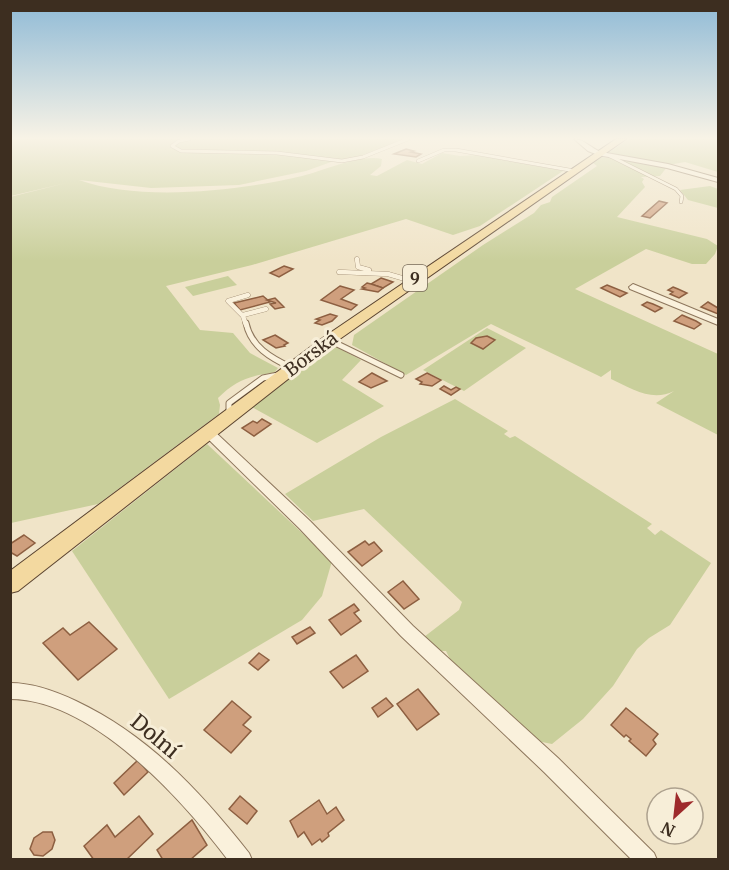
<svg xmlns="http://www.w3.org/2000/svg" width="729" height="870" viewBox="0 0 729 870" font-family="Merriweather,serif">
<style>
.green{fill:#c9cf9b}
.building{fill:#cf9f7d;stroke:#8d5f41;stroke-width:1.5}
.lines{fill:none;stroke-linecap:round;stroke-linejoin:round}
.service-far2-casing{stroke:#8d765c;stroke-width:4}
.service-far1-casing{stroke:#8d765c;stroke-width:5}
.service-casing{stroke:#8d765c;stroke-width:7}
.minor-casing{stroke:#8d765c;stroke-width:2}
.primary-casing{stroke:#5b4430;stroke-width:2}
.service-far2{stroke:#faf1dc;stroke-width:3}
.service-far1{stroke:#faf1dc;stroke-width:4.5}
.service{stroke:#faf1dc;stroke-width:5}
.minor{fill:#faf1dc;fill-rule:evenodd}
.primary{fill:#f3d9a0;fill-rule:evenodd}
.labels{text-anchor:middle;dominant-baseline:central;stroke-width:6;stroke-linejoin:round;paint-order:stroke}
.shield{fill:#f7eed8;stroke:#756857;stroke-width:1.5}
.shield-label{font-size:16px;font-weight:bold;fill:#3d2e20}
.street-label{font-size:18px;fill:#3d2e20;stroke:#f7eed8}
.near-street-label{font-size:21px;fill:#3d2e20;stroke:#f7eed8}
</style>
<rect width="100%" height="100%" fill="#f0e4c8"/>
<g class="green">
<path d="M 11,139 L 404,139 L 360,156 L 331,162 L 306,171 L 239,185 L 151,188 L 79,180 C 139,202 240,191 302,176 C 323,171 361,154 382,159 L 381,166 L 370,175 L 377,176 L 407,160 L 422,164 L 442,153 L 460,156 L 477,155 L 563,171 L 480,226 L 453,235 L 406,219 L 252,265 L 166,286 L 200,330 L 233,333 L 250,353 L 278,368 L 274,373 C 250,375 235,381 218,398 L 220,405 L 219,414 L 98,504 L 11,523 L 10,197 L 66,183 L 11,196 Z"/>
<path d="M 629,139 L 718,139 L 718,172 L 685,162 L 668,165 L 608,153 Z"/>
<path d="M 602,157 L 667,167 L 660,176 L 641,177 L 644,179 L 642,182 L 645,187 L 617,217 L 707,239 L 718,246 L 715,254 L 706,264 L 692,264 L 646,249 L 575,289 L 718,354 L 718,435 L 656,403 L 674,391 C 652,402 632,389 611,379 L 611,370 L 601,377 L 597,375 L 491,324 L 406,375 L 352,345 L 354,335 L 483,245 L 534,213 L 541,205 L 550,202 L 552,197 L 597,166 L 593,163 Z"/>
<path d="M 710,186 L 718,189 L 718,208 L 688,200 L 680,190 Z"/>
<path d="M 228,276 L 237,285 L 193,296 L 185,287 Z"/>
<path d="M 487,328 L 526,348 L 464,391 L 423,370 Z"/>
<path d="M 331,344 L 361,360 L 342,380 L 384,406 L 317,443 L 250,406 Z"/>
<path d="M 455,399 L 508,431 L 504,434 L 510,438 L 515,436 L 652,524 L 647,528 L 655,535 L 661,530 L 711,563 L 670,625 L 649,638 L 637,649 L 613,686 L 583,719 L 552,744 L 537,741 L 451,661 L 446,651 L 439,651 L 424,637 L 459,610 L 462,602 L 364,509 L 313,521 L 285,494 L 381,437 Z"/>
<path d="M 207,444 L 332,561 L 322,596 L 302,620 L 169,699 L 72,551 Z"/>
</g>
<g class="building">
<path d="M 406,149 L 414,151 L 411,152 L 421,154 L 416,157 L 394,154 Z"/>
<path d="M 659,201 L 667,203 L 650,218 L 642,216 Z"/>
<path d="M 284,266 L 293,269 L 279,277 L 270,273 Z"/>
<path d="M 381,278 L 393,282 L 383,288 L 371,284 Z"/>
<path d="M 367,283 L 371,284 L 383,288 L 378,292 L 362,289 L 365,288 L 362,287 Z"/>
<path d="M 607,285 L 627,293 L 620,297 L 601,288 Z"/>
<path d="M 340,286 L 354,290 L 341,299 L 357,305 L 351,310 L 321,300 Z"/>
<path d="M 673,287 L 678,289 L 687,293 L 679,298 L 670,294 L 673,292 L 668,290 Z"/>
<path d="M 263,296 L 270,302 L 240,310 L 234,303 Z"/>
<path d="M 275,298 L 284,307 L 275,309 L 270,304 L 276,303 L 267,300 Z"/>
<path d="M 647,302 L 653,304 L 662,308 L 655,312 L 642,305 Z"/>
<path d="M 708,302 L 718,308 L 718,314 L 701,307 Z"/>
<path d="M 330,314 L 337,316 L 332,321 L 322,325 L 315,323 L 320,320 L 316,319 Z"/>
<path d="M 682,315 L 696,321 L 701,324 L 694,329 L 674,321 Z"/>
<path d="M 275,335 L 288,343 L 284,345 L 285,346 L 276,348 L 263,340 Z"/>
<path d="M 487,336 L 495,340 L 483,349 L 471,343 L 476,338 Z"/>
<path d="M 372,373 L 387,381 L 371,388 L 359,382 Z"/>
<path d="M 427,373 L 441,380 L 432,386 L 420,384 L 422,382 L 416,379 Z"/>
<path d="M 444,386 L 451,390 L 456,387 L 460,389 L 451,395 L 440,389 Z"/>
<path d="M 262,419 L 271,424 L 254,436 L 242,428 L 253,421 L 257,423 Z"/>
<path d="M 24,535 L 35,543 L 17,556 L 10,552 L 10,544 Z"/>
<path d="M 365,541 L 369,545 L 374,542 L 382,551 L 362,566 L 348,552 Z"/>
<path d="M 403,581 L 419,599 L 404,609 L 388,592 Z"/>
<path d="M 354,604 L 359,610 L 354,613 L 361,621 L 341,635 L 329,620 Z"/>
<path d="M 89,622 L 117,649 L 78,680 L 43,643 L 63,628 L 70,635 Z"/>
<path d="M 310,627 L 315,633 L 297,644 L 292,637 Z"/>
<path d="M 259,653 L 269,660 L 258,670 L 249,663 Z"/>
<path d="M 356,655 L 368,671 L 343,688 L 330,672 Z"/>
<path d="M 418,689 L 439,714 L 417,730 L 397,704 Z"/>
<path d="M 386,698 L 393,706 L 378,717 L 372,708 Z"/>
<path d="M 232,701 L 251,717 L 243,725 L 251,731 L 231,753 L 204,730 Z"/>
<path d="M 626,708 L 658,734 L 653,740 L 656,744 L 646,756 L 629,741 L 631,739 L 626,735 L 624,737 L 611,725 Z"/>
<path d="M 138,760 L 148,772 L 124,795 L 114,783 Z"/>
<path d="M 240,796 L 257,811 L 247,824 L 229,809 Z"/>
<path d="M 319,800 L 327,814 L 336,807 L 344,820 L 328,833 L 329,836 L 322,842 L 320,839 L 312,845 L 304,832 L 298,837 L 290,821 Z"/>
<path d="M 139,816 L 153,834 L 126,860 L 94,860 L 84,846 L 107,825 L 115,837 Z"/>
<path d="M 192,820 L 207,845 L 190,860 L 163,860 L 157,850 Z"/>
<path d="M 43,832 L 52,832 L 55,840 L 52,849 L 43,856 L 34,855 L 30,849 L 34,838 Z"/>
</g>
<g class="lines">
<g class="service-far2-casing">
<g id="service-far2">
<path d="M 189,139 L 179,141 L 172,146 L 181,151 L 277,153 L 342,161 L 363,157 L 408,139"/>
<path d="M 610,156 L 676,189 L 682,196 L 681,202"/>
<path d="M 418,161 L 444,150 L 456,150 L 575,171"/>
</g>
</g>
<g class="service-far1-casing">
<g id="service-far1">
<path d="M 357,259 L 358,267 L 369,270"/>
<path d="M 339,272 L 388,274 L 412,281"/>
<path d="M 243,315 L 266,309"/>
<path d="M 246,325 L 243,316 L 228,301 L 248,295"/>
</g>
</g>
<g class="service-casing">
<g id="service">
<path d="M 246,323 C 251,347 271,358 292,368"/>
<path d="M 329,340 L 401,375"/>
<path d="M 229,414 L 229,403 L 263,378 L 278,375"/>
</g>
</g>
<g class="minor-casing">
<g id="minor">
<path d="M 574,139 C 584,139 592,149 601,152 L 668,164 L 718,178 L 718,182 L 667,168 L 598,155 L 588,151 Z"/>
<path d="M 633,284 L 718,319 L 718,325 L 630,289 L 629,287 Z"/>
<path d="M 209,429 L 213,430 L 310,521 L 413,626 L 558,758 L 654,853 L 657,860 L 632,860 L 544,772 L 401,636 L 300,529 L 205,436 L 203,433 L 205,430 Z"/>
<path d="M 10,683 C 33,683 55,691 76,701 C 148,735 200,791 249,853 L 252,860 L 228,860 C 182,799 92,699 10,699 Z"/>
</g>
</g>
<g class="primary-casing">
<path id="primary" d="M 616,139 L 626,139 L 334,343 L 18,591 L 10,593 L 10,571 L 324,337 Z"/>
</g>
<use href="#service-far2" class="service-far2"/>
<use href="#service-far1" class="service-far1"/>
<use href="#service" class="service"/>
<use href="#minor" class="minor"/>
<use href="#primary" class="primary"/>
</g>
<linearGradient id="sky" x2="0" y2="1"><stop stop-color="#8fbad6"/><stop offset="0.53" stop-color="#f8f3e6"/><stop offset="1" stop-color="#f8f3e6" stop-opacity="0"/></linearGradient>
<rect width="729" height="261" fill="url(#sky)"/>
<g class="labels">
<rect class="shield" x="403" y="265" width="24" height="26" rx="4.5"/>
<g class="shield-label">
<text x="415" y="278">9</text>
</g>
<g class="street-label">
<text transform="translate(311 354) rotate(-37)">Borská</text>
</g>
<g class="near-street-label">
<text transform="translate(155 736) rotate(40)">Dolní</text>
</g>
</g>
<rect width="729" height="870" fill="none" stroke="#3d2e20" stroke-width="24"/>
<g transform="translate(675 816) rotate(207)"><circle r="28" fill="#f7eed8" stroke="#ada18e" stroke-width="1.5"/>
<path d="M0-4.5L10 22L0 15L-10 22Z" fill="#9e2a2b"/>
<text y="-9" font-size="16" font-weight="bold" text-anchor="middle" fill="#3d2e20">N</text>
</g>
</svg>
